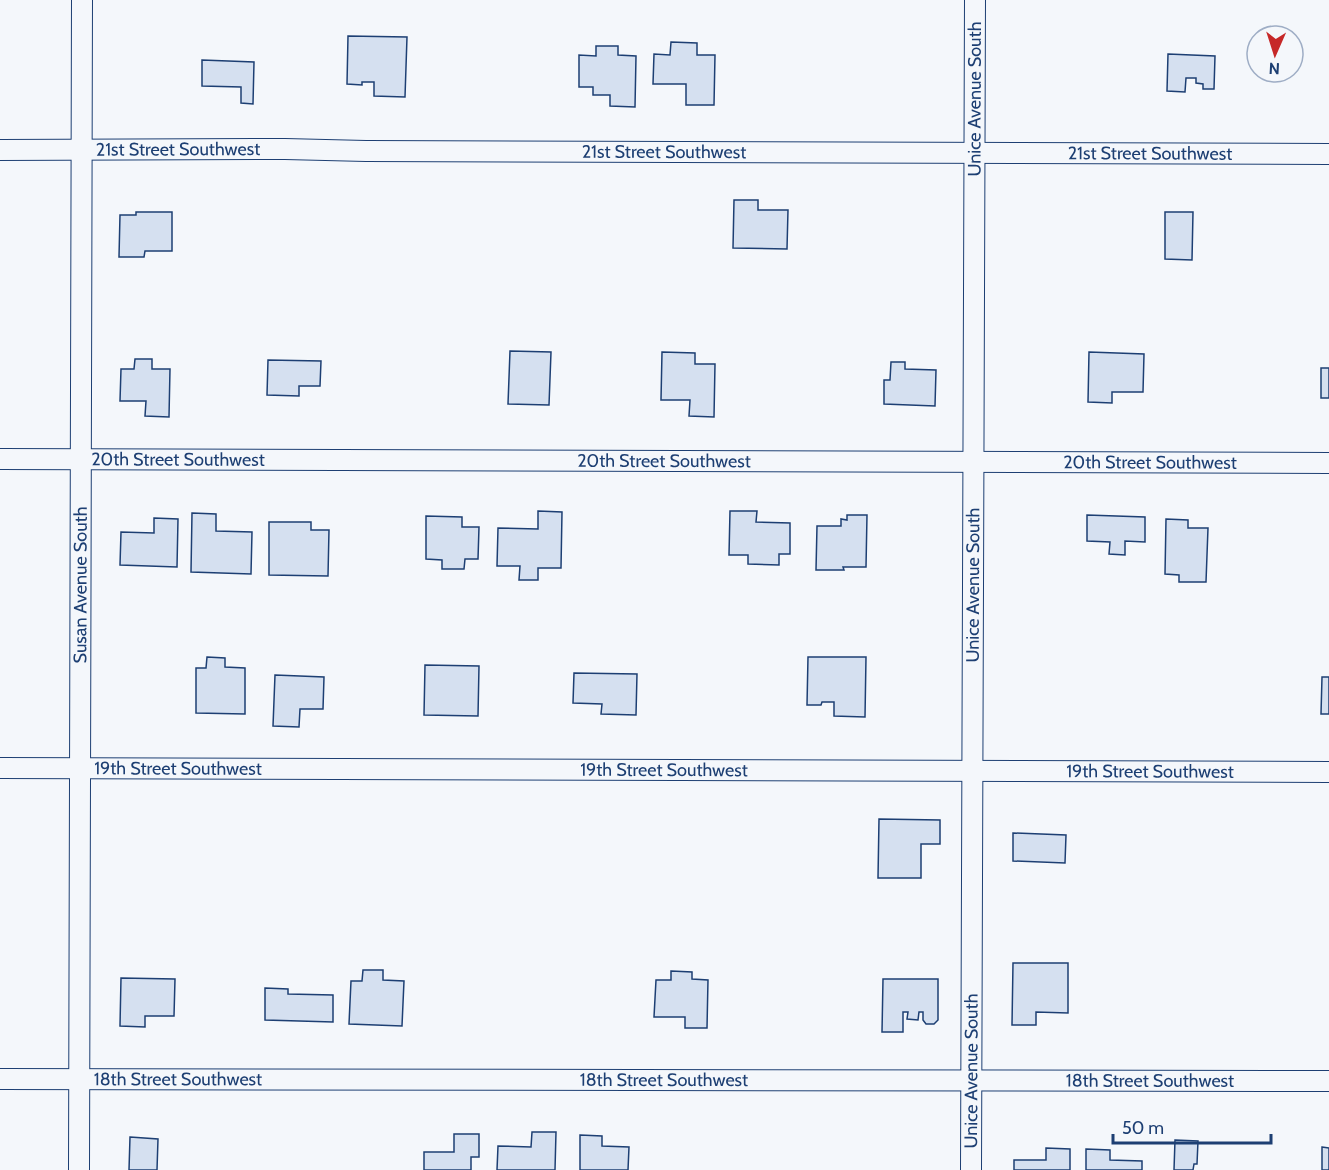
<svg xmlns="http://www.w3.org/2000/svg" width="1329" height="1170" viewBox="0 0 1329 1170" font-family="Cabin,sans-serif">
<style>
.building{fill:#d5e0f0;stroke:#1d3f73;stroke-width:1.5}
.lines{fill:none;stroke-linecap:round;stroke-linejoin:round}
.street-casing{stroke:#1d3f73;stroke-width:22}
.street{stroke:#f4f7fb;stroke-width:20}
.labels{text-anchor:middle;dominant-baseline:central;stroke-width:4.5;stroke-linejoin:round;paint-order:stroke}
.street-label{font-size:18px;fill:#1d3f73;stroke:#f4f7fb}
</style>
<rect width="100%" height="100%" fill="#f4f7fb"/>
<g class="building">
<path d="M 348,36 L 407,37 L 405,97 L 374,96 L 374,82 L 362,82 L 362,85 L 347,84 Z"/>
<path d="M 671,42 L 697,43 L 697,55 L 715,55 L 714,105 L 686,105 L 686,84 L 653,84 L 654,54 L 670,55 Z"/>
<path d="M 596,46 L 618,46 L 618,55 L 636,56 L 635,107 L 610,106 L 610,95 L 593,95 L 593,87 L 579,87 L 579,55 L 596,56 Z"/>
<path d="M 1168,54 L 1215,56 L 1214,89 L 1203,89 L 1203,84 L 1196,83 L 1196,78 L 1186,78 L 1185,92 L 1167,91 Z"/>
<path d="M 202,60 L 254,62 L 253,104 L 241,103 L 241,87 L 202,86 Z"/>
<path d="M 734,200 L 758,200 L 758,210 L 788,210 L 787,249 L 733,248 Z"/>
<path d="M 136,212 L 172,212 L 172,251 L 145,251 L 144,257 L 119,257 L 120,215 L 136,215 Z"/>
<path d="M 1165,212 L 1193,212 L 1192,260 L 1165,259 Z"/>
<path d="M 510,351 L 551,352 L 549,405 L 508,404 Z"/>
<path d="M 662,352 L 695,353 L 695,364 L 715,364 L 714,417 L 689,416 L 690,400 L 661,400 Z"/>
<path d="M 1089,352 L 1144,354 L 1143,392 L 1112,392 L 1112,403 L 1088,402 Z"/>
<path d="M 135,359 L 152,359 L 152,369 L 170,369 L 169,417 L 145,416 L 146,401 L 120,401 L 121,369 L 134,369 Z"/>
<path d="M 268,360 L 321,361 L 320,386 L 299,386 L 299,396 L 267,395 Z"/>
<path d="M 891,362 L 905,362 L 905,369 L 936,370 L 935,406 L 884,404 L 884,380 L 890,380 Z"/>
<rect x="1321" y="368" width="8" height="30"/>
<path d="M 538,511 L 562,512 L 561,568 L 538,568 L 538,580 L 519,580 L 520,566 L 497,566 L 498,528 L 538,529 Z"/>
<path d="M 730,511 L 757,511 L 756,522 L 790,523 L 790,554 L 779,554 L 779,565 L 748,564 L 748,555 L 729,555 Z"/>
<path d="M 192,513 L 216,514 L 216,531 L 252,532 L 251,574 L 191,572 Z"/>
<path d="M 847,515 L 867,515 L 866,567 L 843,567 L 844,570 L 816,570 L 817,526 L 841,526 L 841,519 L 847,520 Z"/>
<path d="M 1087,515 L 1145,517 L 1145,542 L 1125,541 L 1125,555 L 1109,554 L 1110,542 L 1087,541 Z"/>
<path d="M 426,516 L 462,517 L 462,527 L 479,527 L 478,559 L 465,559 L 464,569 L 442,569 L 442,560 L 426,559 Z"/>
<path d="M 154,518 L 178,519 L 177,567 L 120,565 L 121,532 L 154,533 Z"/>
<path d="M 1166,519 L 1188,520 L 1188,528 L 1208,528 L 1206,582 L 1179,582 L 1179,575 L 1165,574 Z"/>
<path d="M 269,522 L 311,522 L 311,530 L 329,530 L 328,576 L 269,575 Z"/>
<path d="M 207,657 L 225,658 L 225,667 L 245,668 L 245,714 L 196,713 L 196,668 L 206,668 Z"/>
<path d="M 808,657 L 866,657 L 865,717 L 834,716 L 834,702 L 822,702 L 821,705 L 807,705 Z"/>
<path d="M 425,665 L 479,666 L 478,716 L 424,715 Z"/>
<path d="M 574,673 L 637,674 L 636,715 L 601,714 L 602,704 L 573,703 Z"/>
<path d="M 275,675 L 324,677 L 323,709 L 300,709 L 299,727 L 273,726 Z"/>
<path d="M 1322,677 L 1329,677 L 1329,714 L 1321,714 Z"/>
<path d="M 879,819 L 940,820 L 940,844 L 921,844 L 921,878 L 878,878 Z"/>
<path d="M 1013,833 L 1066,835 L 1065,863 L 1013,861 Z"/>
<path d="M 1013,963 L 1068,963 L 1068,1013 L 1036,1012 L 1036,1025 L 1012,1025 Z"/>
<path d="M 363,970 L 383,970 L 383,980 L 404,981 L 402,1026 L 349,1024 L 351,981 L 362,981 Z"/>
<path d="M 671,971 L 692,972 L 692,979 L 708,980 L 707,1028 L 685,1028 L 685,1017 L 654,1017 L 656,980 L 671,980 Z"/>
<path d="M 121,978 L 175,979 L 174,1016 L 145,1016 L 145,1027 L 120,1026 Z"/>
<path d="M 883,979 L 938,979 L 938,1020 L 934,1024 L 926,1024 L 923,1020 L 923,1012 L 919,1012 L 918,1020 L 907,1019 L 908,1012 L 903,1012 L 903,1032 L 882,1032 Z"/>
<path d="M 265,988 L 288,989 L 288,994 L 333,995 L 333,1022 L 265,1020 Z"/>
<path d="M 532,1132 L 556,1132 L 555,1170 L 497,1170 L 498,1146 L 531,1147 Z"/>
<path d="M 454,1134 L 479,1134 L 479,1157 L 471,1157 L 471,1170 L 424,1170 L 424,1152 L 454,1152 Z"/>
<path d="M 580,1135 L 602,1136 L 602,1146 L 629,1147 L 628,1170 L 580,1170 Z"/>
<path d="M 130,1137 L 158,1139 L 157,1170 L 129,1170 Z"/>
<path d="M 1175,1140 L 1198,1141 L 1197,1164 L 1194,1164 L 1193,1170 L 1174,1170 Z"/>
<path d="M 1322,1147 L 1329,1148 L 1329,1170 L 1322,1170 Z"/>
<path d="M 1046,1148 L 1070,1149 L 1070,1170 L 1014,1170 L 1014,1160 L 1046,1160 Z"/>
<path d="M 1086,1149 L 1110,1150 L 1110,1160 L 1142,1161 L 1142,1170 L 1086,1170 Z"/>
</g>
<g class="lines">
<g class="street-casing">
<g id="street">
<path id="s1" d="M 0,150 L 285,149 L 366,151 L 1329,154"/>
<path id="s2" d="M 0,459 L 1329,463"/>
<path id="s3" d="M 0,768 L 1329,772"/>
<path id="s4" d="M 0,1079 L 1329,1081"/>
<path id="s5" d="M 79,1170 L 82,0"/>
<path id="s6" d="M 971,1170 L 975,0"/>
</g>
</g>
<use href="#street" class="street"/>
</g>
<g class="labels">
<g class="street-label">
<text stroke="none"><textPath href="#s6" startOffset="1071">Unice Avenue South</textPath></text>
<text stroke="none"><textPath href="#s1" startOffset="178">21st Street Southwest</textPath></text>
<text stroke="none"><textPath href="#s1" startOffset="664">21st Street Southwest</textPath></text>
<text stroke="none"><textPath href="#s1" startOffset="1150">21st Street Southwest</textPath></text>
<text stroke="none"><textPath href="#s2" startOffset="178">20th Street Southwest</textPath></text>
<text stroke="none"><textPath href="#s2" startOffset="664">20th Street Southwest</textPath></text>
<text stroke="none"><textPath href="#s2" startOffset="1150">20th Street Southwest</textPath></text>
<text stroke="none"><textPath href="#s5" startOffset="585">Susan Avenue South</textPath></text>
<text stroke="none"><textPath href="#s6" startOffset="585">Unice Avenue South</textPath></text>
<text stroke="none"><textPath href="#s3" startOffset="178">19th Street Southwest</textPath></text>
<text stroke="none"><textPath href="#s3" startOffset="664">19th Street Southwest</textPath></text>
<text stroke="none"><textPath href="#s3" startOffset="1150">19th Street Southwest</textPath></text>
<text stroke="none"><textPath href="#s6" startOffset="99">Unice Avenue South</textPath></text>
<text stroke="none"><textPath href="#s4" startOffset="178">18th Street Southwest</textPath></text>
<text stroke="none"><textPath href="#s4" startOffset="664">18th Street Southwest</textPath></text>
<text stroke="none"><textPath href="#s4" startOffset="1150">18th Street Southwest</textPath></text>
</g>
</g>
<g transform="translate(1275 54) rotate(183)"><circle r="28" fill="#f4f7fb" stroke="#9eadc5" stroke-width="1.5"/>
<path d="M0-4.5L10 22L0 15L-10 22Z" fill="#c62828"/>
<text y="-9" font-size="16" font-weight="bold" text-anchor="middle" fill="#1d3f73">N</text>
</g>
<path d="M1113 1134v9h158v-9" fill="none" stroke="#1d3f73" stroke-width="3"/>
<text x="1122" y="1134" font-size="18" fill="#1d3f73" stroke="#f4f7fb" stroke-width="4.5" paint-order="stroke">50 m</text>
</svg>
